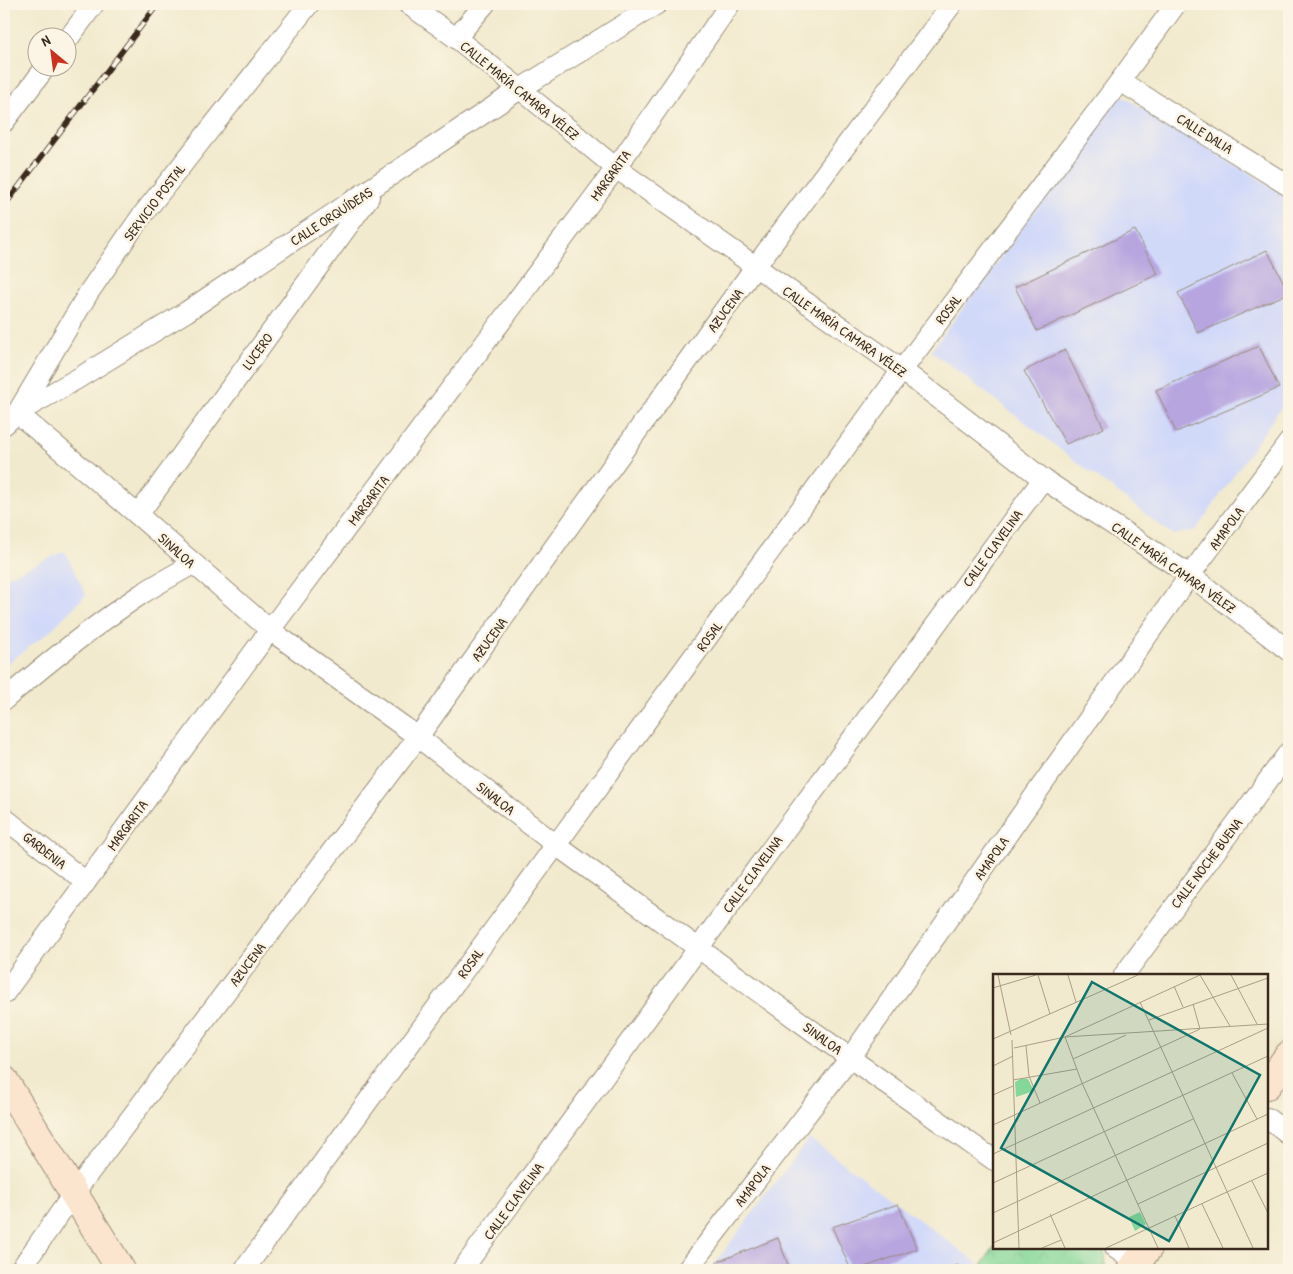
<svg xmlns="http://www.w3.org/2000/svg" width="1293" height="1274" viewBox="0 0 1293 1274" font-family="'Patrick Hand',sans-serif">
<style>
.built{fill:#d1d9f9}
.park{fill:url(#park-crowns);stroke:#60805c}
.building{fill:#b7a5e0}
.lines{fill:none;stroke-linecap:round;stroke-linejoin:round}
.street-casing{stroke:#968a76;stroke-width:22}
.secondary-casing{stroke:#968a76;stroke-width:30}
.street{stroke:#fff;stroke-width:20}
.secondary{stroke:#fce5cf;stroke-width:28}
.rail-casing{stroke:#3b2a1e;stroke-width:5.5}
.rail{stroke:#fcf5e5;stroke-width:4;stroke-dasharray:11;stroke-linecap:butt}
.labels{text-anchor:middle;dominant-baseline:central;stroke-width:5;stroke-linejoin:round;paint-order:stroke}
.street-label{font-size:14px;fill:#3b2a1e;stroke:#fcf5e5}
.inset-road{fill:none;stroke:#a99d88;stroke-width:1}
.view{fill:#0f766e;fill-opacity:0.15;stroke:#0f766e;stroke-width:2.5}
.inset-edge{fill:none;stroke:#3b2a1e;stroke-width:2.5}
</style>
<defs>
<pattern id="park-crowns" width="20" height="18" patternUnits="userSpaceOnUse" patternTransform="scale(1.25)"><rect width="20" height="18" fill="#84d799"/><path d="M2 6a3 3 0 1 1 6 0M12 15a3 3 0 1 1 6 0" fill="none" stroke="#73b983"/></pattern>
</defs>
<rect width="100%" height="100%" fill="#fcf5e5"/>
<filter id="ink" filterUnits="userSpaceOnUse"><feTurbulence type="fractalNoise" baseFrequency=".02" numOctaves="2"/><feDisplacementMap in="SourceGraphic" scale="10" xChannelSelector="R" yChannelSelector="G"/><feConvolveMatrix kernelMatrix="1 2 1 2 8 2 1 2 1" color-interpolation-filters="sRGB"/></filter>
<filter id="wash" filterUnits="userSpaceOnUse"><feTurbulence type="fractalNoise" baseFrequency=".0096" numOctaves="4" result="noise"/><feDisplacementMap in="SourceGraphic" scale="20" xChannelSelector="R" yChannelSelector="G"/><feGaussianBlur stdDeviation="1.12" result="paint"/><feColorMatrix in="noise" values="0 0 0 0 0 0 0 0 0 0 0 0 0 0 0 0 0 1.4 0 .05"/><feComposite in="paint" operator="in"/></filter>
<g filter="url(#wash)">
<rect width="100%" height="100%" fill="#f2eace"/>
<g class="built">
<path d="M 1121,95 L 1289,197 L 1289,396 L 1196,530 L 1173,535 L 931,351 Z"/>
<path d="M 65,551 L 86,595 L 49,632 L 4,666 L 4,578 Z"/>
<path d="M 809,1138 L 987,1270 L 710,1270 Z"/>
</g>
<path class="park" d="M 994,1247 L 1100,1248 L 1105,1251 L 1106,1267 L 1103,1270 L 990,1270 L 982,1264 Z"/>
<g id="blocks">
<g class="building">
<path d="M 1135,230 L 1158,274 L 1037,331 L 1015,287 Z"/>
<path d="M 1267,250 L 1289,293 L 1198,333 L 1178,293 Z"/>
<path d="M 1259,346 L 1279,388 L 1176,432 L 1156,390 Z"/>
<path d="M 1065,350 L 1104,428 L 1066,444 L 1024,371 Z"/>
<path d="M 898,1204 L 917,1249 L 856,1270 L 851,1270 L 832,1227 Z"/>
<path d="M 778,1238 L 790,1270 L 720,1270 L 717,1262 Z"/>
<path d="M 958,1265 L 960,1270 L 944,1270 Z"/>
</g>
</g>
</g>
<g filter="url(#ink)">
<use href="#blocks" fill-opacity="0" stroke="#968a76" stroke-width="1"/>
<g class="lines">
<g class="street-casing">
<g id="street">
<path d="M 309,4 L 140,218 L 89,292 L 17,413 L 138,515 L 270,630 L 418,737 L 556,845 L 850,1058 L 994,1160"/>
<path d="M 408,4 L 456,38 L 520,89 L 616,168 L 902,370 L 1043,479 L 1190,575 L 1289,651"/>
<path d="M 456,38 L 485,4"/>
<path d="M 68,39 L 94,4"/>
<path d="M 1120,81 L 1289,186"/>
<path d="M 4,122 L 45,68"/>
<path d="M 4,425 L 17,413 L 77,379 L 186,312 L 520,89 L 657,4"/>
<path d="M 138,515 L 369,197"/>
<path d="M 4,700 C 47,663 92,627 140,595 C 157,584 175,574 193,564"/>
<path d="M 4,818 L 86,882"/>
<path d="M 1124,975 L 1289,752"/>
<path d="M 4,994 L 270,630 L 616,168 L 730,4"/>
<path d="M 1267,1118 L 1289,1135"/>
<path d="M 1115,1248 L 1146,1270"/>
<path d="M 20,1270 L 74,1193 L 418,737 L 755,267 L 952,4"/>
<path d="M 244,1270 L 556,845 L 902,370 L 1120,81 L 1176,4"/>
<path d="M 462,1270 L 1043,479"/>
<path d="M 687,1270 L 850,1058 L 1190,575 L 1289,442"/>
</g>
</g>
<g class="secondary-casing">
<g id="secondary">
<path d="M 4,1080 L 121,1270"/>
<path d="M 1267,1085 L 1289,1055"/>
<path d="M 1131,1270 L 1148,1248"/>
</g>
</g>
<use href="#street" class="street"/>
<use href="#secondary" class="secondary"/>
<g class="rail-casing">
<path id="rail" d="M 4,206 L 158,4"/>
</g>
<use href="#rail" class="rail"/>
</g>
</g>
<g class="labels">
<g class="street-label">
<text transform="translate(520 90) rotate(39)">CALLE MARÍA CAMARA VÉLEZ</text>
<text transform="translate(1205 133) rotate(32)">CALLE DALIA</text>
<text transform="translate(610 175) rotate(-54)">MARGARITA</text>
<text transform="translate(154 202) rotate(-53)">SERVICIO POSTAL</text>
<text transform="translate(331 216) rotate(-33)">CALLE ORQUÍDEAS</text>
<text transform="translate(948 309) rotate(-53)">ROSAL</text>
<text transform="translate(725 310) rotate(-54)">AZUCENA</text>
<text transform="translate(845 331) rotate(35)">CALLE MARÍA CAMARA VÉLEZ</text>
<text transform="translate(257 351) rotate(-54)">LUCERO</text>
<text transform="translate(368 500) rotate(-53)">MARGARITA</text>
<text transform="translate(1226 528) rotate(-54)">AMAPOLA</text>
<text transform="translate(992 548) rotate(-54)">CALLE CLAVELINA</text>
<text transform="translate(177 550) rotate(42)">SINALOA</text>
<text transform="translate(1174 567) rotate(35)">CALLE MARÍA CAMARA VÉLEZ</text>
<text transform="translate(709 636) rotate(-54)">ROSAL</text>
<text transform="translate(489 639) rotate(-54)">AZUCENA</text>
<text transform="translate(496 798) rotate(38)">SINALOA</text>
<text transform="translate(127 825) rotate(-54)">MARGARITA</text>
<text transform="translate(45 850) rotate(38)">GARDENIA</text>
<text transform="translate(991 858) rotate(-55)">AMAPOLA</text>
<text transform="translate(1206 863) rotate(-53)">CALLE NOCHE BUENA</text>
<text transform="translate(752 874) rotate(-54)">CALLE CLAVELINA</text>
<text transform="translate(470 963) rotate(-54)">ROSAL</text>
<text transform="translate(247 964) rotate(-53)">AZUCENA</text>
<text transform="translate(823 1038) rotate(36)">SINALOA</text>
<text transform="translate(752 1185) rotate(-53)">AMAPOLA</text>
<text transform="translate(513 1201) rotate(-54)">CALLE CLAVELINA</text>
</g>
</g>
<g transform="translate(993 974)">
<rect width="275" height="275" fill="#f2eace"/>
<path d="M 29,104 L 35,105 L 41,117 L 23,123 L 22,108 ZM 147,238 L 153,250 L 142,257 L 136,243 Z" fill="#84d799"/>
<path class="inset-road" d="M 5,1 L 18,61M 45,1 L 57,40M 75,1 L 83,28M 207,1 L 237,52M 238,1 L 264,50M 181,12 L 190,33M 0,14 L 43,1M 147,28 L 260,274M 156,46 L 275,4M 0,65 L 145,1M 19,66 L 26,274M 33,72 L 36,102 L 47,129M 21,74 L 72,63 L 275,50M 80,85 L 133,61M 0,92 L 20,82M 239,99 L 264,145M 20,106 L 84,95M 0,121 L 20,112M 0,151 L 207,55 L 200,30M 0,180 L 275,54M 259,207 L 275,239M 0,209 L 275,82M 145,230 L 275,169M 209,230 L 230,274M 0,239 L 200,145M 57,240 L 72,274M 182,242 L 196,274M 0,269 L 275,140M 49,274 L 68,266M 113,274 L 275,199M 165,274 L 89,109 L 72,63 L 207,1"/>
<path class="view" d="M 99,8 L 267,101 L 176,267 L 8,174 Z"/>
<rect width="275" height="275" class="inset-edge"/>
</g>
<rect width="1293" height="1274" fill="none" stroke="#fcf5e5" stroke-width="20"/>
<g transform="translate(52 52) rotate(331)"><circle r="24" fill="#fcf5e5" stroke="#afa495"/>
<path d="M0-4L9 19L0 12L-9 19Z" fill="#c8321e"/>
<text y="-8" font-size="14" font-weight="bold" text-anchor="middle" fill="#3b2a1e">N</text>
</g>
</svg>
